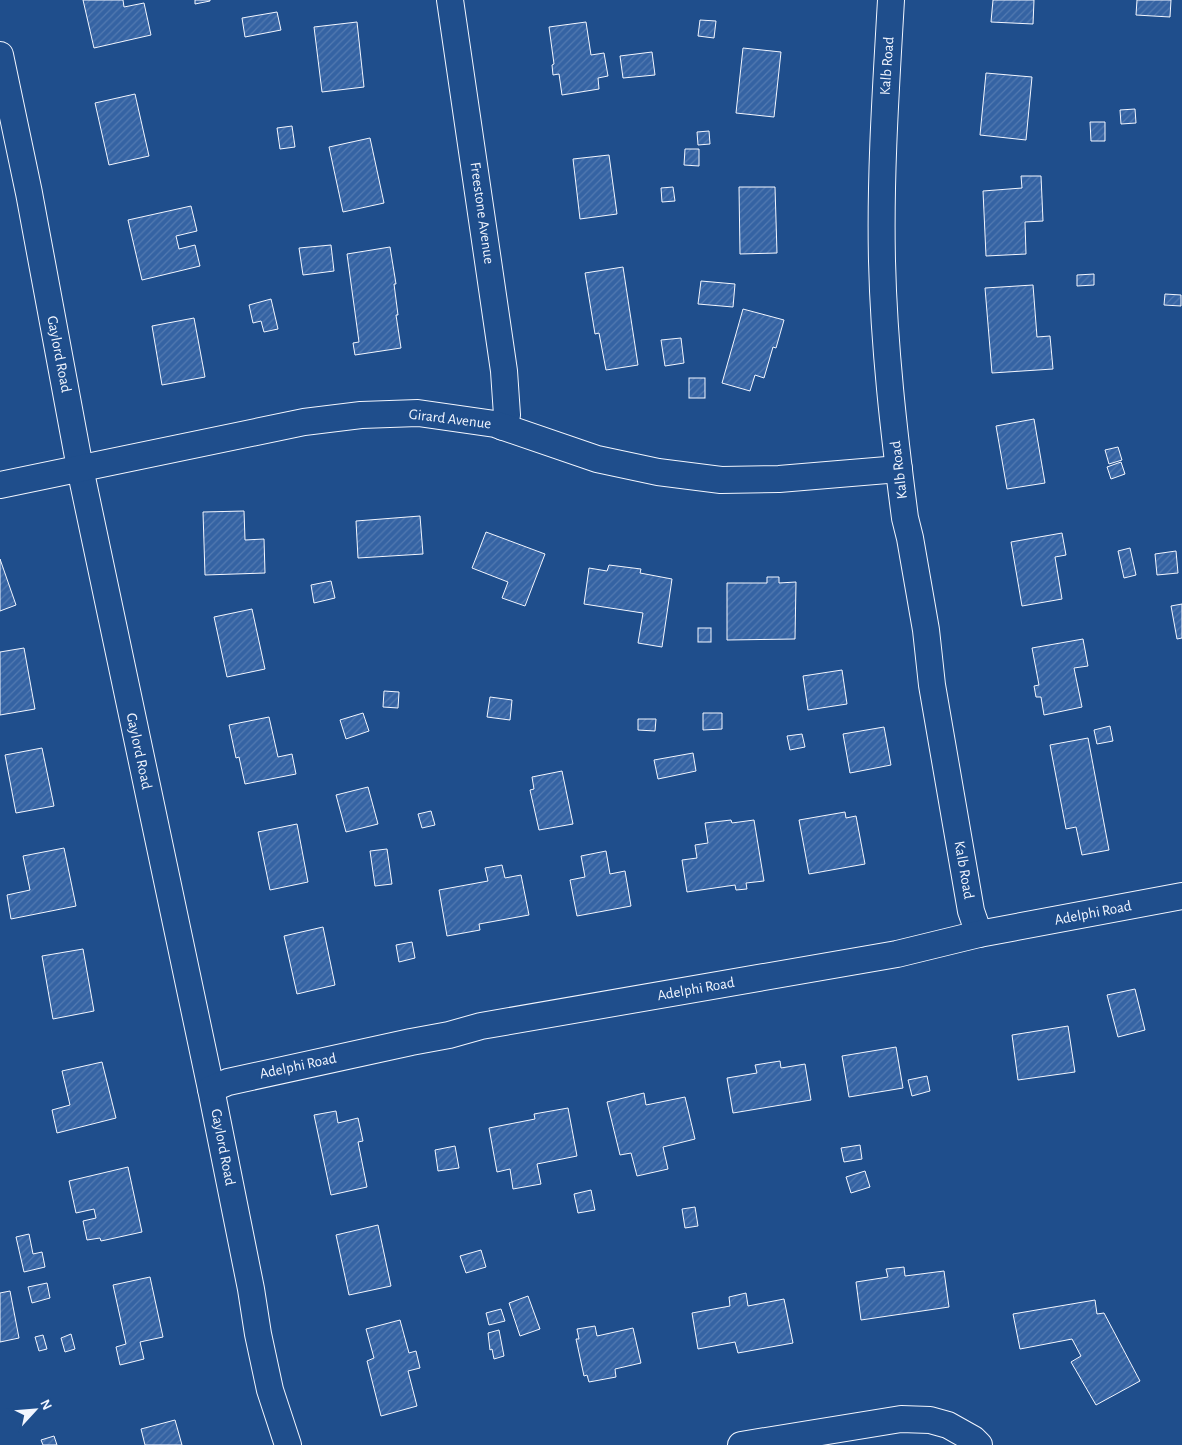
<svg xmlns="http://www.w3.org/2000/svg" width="1182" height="1445" viewBox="0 0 1182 1445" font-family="'Alegreya Sans',sans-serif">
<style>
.building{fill:url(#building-hatch);stroke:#f2f6ff}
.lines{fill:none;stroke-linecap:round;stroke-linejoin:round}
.minor-casing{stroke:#f2f6ff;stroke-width:28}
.minor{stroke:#1f4e8c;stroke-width:26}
.labels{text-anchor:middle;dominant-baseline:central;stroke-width:4;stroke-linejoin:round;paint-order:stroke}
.street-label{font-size:15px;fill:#f2f6ff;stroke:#1f4e8c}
</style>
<defs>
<pattern id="building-hatch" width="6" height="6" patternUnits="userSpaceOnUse" patternTransform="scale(1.25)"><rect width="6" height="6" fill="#3563a3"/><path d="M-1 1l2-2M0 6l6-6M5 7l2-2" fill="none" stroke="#537ab1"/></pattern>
</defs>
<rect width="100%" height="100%" fill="#1f4e8c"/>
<g class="building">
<path d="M 83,0 L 123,0 L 124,7 L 144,3 L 151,35 L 94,48 Z"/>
<path d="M 195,0 L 210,0 L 210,1 L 195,4 Z"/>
<path d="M 993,0 L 1034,0 L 1033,24 L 991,22 Z"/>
<path d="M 1137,0 L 1171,0 L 1170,17 L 1136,15 Z"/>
<path d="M 277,12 L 281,30 L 245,37 L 242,18 Z"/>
<path d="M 700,20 L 716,21 L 714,38 L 698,36 Z"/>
<path d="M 357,22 L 364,87 L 322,92 L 314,27 Z"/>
<path d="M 586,22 L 591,55 L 604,53 L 608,76 L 598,78 L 599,89 L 562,95 L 559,74 L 553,75 L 552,65 L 554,64 L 549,27 Z"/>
<path d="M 743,48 L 781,52 L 774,117 L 736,113 Z"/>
<path d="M 652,52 L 655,75 L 623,78 L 620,56 Z"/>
<path d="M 986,73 L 1032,77 L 1026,140 L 980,135 Z"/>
<path d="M 135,94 L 149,156 L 109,165 L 95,103 Z"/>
<path d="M 1135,109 L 1136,123 L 1121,124 L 1120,110 Z"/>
<path d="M 1090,122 L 1105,122 L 1105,141 L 1091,141 Z"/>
<path d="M 292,126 L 295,147 L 280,149 L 277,128 Z"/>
<path d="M 709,131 L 710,144 L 698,145 L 697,132 Z"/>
<path d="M 370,138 L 384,203 L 343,212 L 329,147 Z"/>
<path d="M 685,149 L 699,149 L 699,166 L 684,165 Z"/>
<path d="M 609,155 L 617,214 L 580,219 L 573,159 Z"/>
<path d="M 1021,176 L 1041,176 L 1043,221 L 1025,222 L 1026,254 L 986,256 L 983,191 L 1022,188 Z"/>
<path d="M 673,187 L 675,201 L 662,202 L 661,188 Z"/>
<path d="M 739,187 L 775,187 L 777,253 L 740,254 Z"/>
<path d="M 191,206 L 197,231 L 176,236 L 179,249 L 195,245 L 200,266 L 142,280 L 128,220 Z"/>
<path d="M 331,245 L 334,271 L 303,275 L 299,248 Z"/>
<path d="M 390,247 L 396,284 L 394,284 L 398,315 L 396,315 L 401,348 L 355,355 L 353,343 L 359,342 L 347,254 Z"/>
<path d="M 623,267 L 638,365 L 606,370 L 599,333 L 595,334 L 585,273 Z"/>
<path d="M 1094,274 L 1094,285 L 1077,286 L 1077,275 Z"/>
<path d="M 701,281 L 735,284 L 733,307 L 698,304 Z"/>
<path d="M 1033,285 L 1037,337 L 1050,336 L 1053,369 L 992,373 L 985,288 Z"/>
<path d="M 1165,294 L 1181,295 L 1181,306 L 1164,305 Z"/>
<path d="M 271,299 L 278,329 L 264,332 L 261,321 L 253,323 L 249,305 Z"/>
<path d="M 743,309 L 784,320 L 776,348 L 773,347 L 764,378 L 755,375 L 750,391 L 722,383 Z"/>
<path d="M 194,318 L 205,377 L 162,385 L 152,326 Z"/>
<path d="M 681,338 L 684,363 L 665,366 L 661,340 Z"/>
<rect x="689" y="378" width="16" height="20"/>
<path d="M 1034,419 L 1045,483 L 1007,489 L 996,426 Z"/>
<path d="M 1118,447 L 1122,460 L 1109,464 L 1105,450 Z"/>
<path d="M 1121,462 L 1125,474 L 1111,479 L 1107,467 Z"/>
<path d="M 244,511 L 245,540 L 264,539 L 265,573 L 205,575 L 203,512 Z"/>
<path d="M 420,516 L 423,554 L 358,558 L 356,521 Z"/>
<path d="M 486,532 L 545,554 L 525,606 L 502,598 L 508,582 L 472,568 Z"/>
<path d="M 1062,533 L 1066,555 L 1055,557 L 1062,599 L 1022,606 L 1011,542 Z"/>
<path d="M 1130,548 L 1136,575 L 1124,578 L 1118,551 Z"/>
<path d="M 1176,551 L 1178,573 L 1157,575 L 1155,554 Z"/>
<path d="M 0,559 L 16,605 L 0,611 Z"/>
<path d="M 609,565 L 641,569 L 640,573 L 672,579 L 662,647 L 638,643 L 643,613 L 584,604 L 589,568 L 607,571 Z"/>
<path d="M 767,577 L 779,577 L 779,583 L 796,582 L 795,639 L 727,640 L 727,583 L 767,583 Z"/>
<path d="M 331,581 L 335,598 L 314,603 L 311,585 Z"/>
<path d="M 1182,604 L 1182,638 L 1177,639 L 1171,606 Z"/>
<path d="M 252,609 L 265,669 L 227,677 L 214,617 Z"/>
<rect x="698" y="628" width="13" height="14"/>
<path d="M 1083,639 L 1088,666 L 1074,668 L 1082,707 L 1044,715 L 1041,697 L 1036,697 L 1034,686 L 1039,685 L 1032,648 Z"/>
<path d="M 24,648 L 35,709 L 0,715 L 0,652 Z"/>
<path d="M 842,670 L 847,704 L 808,710 L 803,676 Z"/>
<path d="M 384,691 L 399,692 L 398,708 L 383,707 Z"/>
<path d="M 490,697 L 512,700 L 510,720 L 487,717 Z"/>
<path d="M 363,713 L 369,731 L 346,739 L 340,720 Z"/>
<path d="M 703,713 L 722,713 L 722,729 L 703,730 Z"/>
<path d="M 269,717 L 278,757 L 292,754 L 296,774 L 245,784 L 239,757 L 236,758 L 229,725 Z"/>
<path d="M 638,719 L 656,719 L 655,731 L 638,730 Z"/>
<path d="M 1110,726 L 1113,741 L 1097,744 L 1094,730 Z"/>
<path d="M 884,727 L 891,765 L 850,773 L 843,734 Z"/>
<path d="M 802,734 L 805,747 L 790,750 L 787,736 Z"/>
<path d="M 1088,738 L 1109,850 L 1082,855 L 1076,827 L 1066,829 L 1050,745 Z"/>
<path d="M 42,748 L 54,806 L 16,813 L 5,755 Z"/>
<path d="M 693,753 L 696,771 L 658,779 L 654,760 Z"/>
<path d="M 562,771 L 573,824 L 539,830 L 530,790 L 534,789 L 532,777 Z"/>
<path d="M 368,787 L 378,824 L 346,832 L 336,795 Z"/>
<path d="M 431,811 L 435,825 L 422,828 L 418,814 Z"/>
<path d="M 845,812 L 846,818 L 856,816 L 865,864 L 809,874 L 799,820 Z"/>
<path d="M 731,820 L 732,823 L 754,820 L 764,881 L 746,883 L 747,889 L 736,890 L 735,885 L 687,892 L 682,860 L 697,858 L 695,845 L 708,843 L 705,823 Z"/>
<path d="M 297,824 L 308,882 L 270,890 L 258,832 Z"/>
<path d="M 64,848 L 76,906 L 11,919 L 7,895 L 30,890 L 23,856 Z"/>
<path d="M 387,849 L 392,884 L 375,886 L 370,851 Z"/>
<path d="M 606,851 L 610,874 L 625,871 L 631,906 L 577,916 L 570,880 L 585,877 L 581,856 Z"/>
<path d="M 502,865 L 505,878 L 521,875 L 529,915 L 479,924 L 480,930 L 447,936 L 439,890 L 488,881 L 485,868 Z"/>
<path d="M 323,927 L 335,985 L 297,994 L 284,936 Z"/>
<path d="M 412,942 L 415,958 L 399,962 L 396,945 Z"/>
<path d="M 83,949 L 94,1011 L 53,1019 L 42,956 Z"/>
<path d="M 1135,989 L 1145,1030 L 1118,1037 L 1107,995 Z"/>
<path d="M 1068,1026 L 1075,1072 L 1018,1080 L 1012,1035 Z"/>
<path d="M 896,1047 L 903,1088 L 849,1097 L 842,1056 Z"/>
<path d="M 780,1061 L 781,1068 L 805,1064 L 811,1100 L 733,1113 L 727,1078 L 757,1073 L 755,1065 Z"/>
<path d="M 102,1062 L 116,1118 L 57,1133 L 52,1110 L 70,1105 L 62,1071 Z"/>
<path d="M 927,1076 L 930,1091 L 912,1096 L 908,1080 Z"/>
<path d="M 644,1093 L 646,1105 L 685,1097 L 695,1139 L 663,1147 L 668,1169 L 637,1176 L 631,1153 L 620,1155 L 607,1102 Z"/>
<path d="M 568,1108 L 577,1156 L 537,1164 L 541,1184 L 513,1189 L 510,1169 L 497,1172 L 489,1128 L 535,1119 L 534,1114 Z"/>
<path d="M 336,1111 L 338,1123 L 358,1118 L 363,1141 L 358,1142 L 367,1187 L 331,1195 L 314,1115 Z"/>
<path d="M 860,1145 L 862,1159 L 844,1162 L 841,1148 Z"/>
<path d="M 455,1146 L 459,1168 L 438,1171 L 435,1150 Z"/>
<path d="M 128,1167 L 142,1232 L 101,1241 L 100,1238 L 87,1240 L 83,1221 L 96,1218 L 94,1209 L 76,1213 L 69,1181 Z"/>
<path d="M 865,1171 L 870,1187 L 851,1193 L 846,1177 Z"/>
<path d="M 591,1190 L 595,1210 L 578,1213 L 574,1194 Z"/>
<path d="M 695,1207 L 698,1226 L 685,1228 L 682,1209 Z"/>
<path d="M 378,1225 L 391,1286 L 349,1295 L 336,1235 Z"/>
<path d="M 29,1234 L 33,1254 L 42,1252 L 45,1267 L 24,1272 L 16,1237 Z"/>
<path d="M 481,1250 L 486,1267 L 466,1273 L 460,1256 Z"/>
<path d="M 904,1267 L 905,1276 L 944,1271 L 949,1307 L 861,1320 L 856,1282 L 888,1277 L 886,1269 Z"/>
<path d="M 150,1277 L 163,1337 L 140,1342 L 144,1359 L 120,1365 L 116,1347 L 126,1344 L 113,1285 Z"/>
<path d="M 47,1283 L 50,1298 L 32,1303 L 28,1287 Z"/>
<path d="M 10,1291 L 19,1338 L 0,1342 L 0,1293 Z"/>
<path d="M 746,1293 L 748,1306 L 784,1299 L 793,1343 L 738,1353 L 735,1342 L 698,1349 L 692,1313 L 730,1306 L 729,1297 Z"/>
<path d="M 528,1296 L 540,1329 L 520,1336 L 509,1303 Z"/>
<path d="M 1095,1300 L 1097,1314 L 1104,1313 L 1140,1381 L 1096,1405 L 1071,1362 L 1081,1356 L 1072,1339 L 1020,1349 L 1013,1314 Z"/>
<path d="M 501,1309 L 505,1321 L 489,1325 L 486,1313 Z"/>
<path d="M 400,1320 L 409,1353 L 416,1351 L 420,1368 L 408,1371 L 417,1406 L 381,1416 L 367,1361 L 374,1358 L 366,1329 Z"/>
<path d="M 595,1326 L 597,1336 L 633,1328 L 641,1363 L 615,1369 L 616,1377 L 589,1382 L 587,1375 L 584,1376 L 576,1339 L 579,1339 L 577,1329 Z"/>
<path d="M 499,1330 L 504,1356 L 494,1359 L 492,1349 L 490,1350 L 488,1333 Z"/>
<path d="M 71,1334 L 75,1349 L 65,1352 L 61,1338 Z"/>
<path d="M 43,1335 L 47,1349 L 39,1351 L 35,1337 Z"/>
<path d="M 175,1420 L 182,1445 L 145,1445 L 141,1429 Z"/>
<path d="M 54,1436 L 57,1445 L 43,1445 L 41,1440 Z"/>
</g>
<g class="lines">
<g class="minor-casing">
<g id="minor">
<path d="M 450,0 L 504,371 L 507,415 L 503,427"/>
<path d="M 891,0 C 886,87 880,174 882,261 C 884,347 894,433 905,518 L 910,538 L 926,630 L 932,685 L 971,911 L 979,934"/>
<path d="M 0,55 L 29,193 L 80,468 L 211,1089 L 251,1289 L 258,1334 L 270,1390 L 288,1445"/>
<path d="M 0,485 L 304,422 L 361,415 L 418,413 L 495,424 L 597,459 L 658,472 L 721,480 L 779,479 L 899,469"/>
<path d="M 211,1089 L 228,1082 L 411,1042 L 449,1035 L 481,1026 L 897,954 L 979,934 L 1182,896"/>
<path d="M 741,1445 L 901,1419 L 930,1420 L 948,1425 L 973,1439 L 979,1445"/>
</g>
</g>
<use href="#minor" class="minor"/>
</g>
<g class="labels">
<g class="street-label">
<text transform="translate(887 66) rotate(-86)">Kalb Road</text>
<text transform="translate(482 213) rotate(82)">Freestone Avenue</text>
<text transform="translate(59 354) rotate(79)">Gaylord Road</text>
<text transform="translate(450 419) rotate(7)">Girard Avenue</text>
<text transform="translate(899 470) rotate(-97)">Kalb Road</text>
<text transform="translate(139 751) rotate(78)">Gaylord Road</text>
<text transform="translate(964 870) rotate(80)">Kalb Road</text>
<text transform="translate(1093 913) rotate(-11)">Adelphi Road</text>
<text transform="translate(696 989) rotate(-10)">Adelphi Road</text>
<text transform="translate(298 1066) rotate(-12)">Adelphi Road</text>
<text transform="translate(223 1147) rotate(79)">Gaylord Road</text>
</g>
</g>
<g transform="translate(35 1410) rotate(64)" stroke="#1f4e8c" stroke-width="4" paint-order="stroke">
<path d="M0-4L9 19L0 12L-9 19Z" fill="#f2f6ff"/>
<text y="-8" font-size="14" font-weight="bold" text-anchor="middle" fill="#f2f6ff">N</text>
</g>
</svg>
